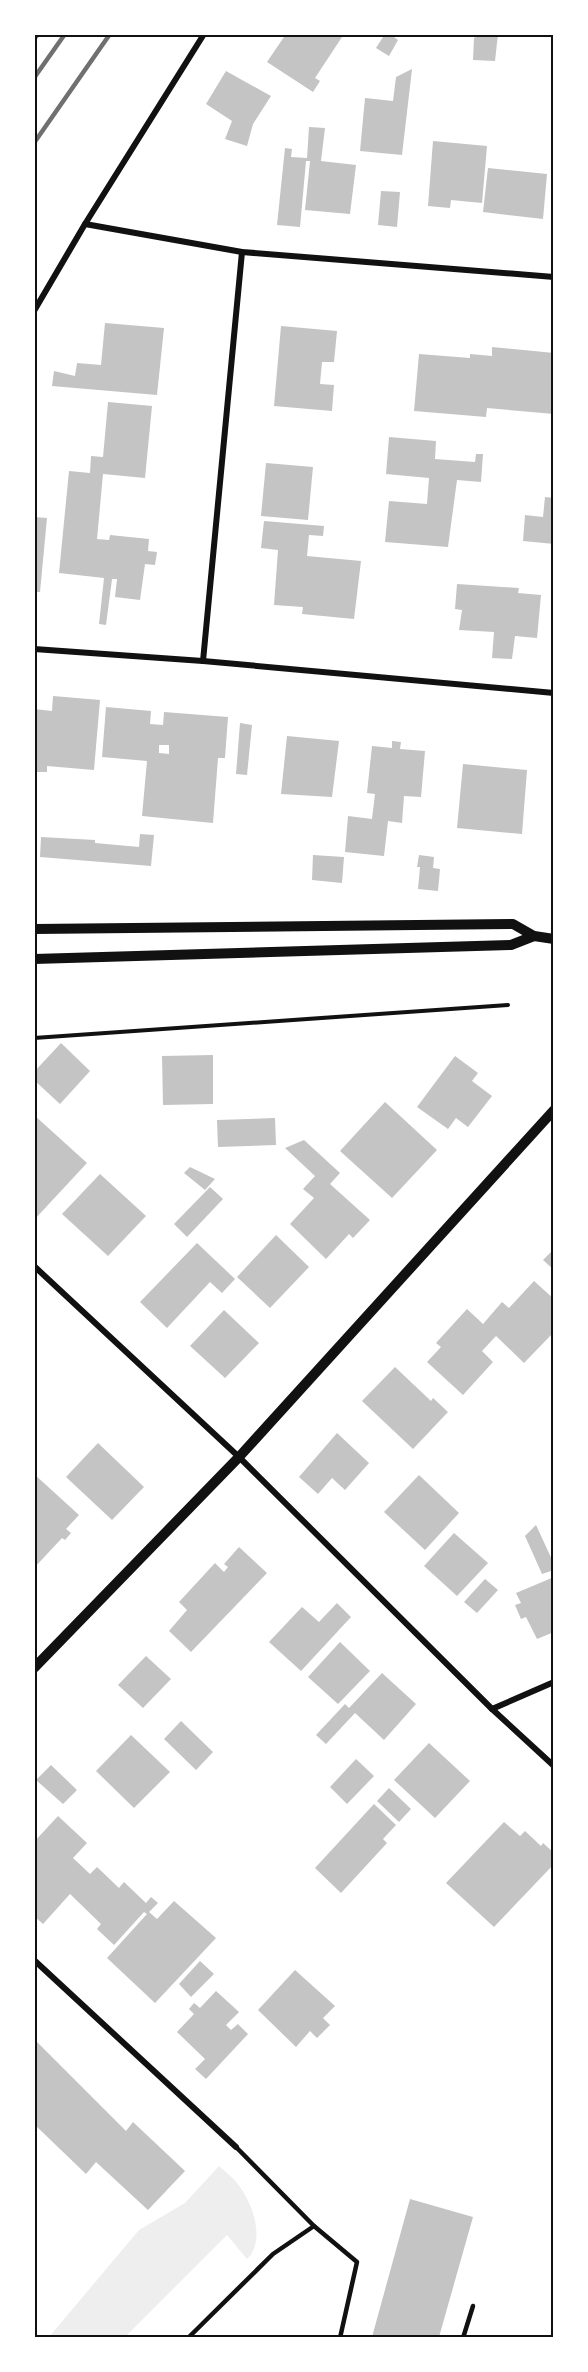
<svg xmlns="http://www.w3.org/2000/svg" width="588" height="2372" viewBox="0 0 588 2372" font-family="Roboto,sans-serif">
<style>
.green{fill:#eee}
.building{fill:#c4c4c4;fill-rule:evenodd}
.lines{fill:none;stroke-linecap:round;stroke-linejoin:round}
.path{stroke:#111;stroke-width:4}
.service{stroke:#111;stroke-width:4.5}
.minor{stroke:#111;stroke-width:6}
.tertiary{stroke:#111;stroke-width:10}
.rail{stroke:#707070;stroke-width:4.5}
.neatline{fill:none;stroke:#111;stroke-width:2}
</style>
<rect width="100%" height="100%" fill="#fff"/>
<path class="green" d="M 219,2166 C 227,2173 237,2181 242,2190 C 254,2208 265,2242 247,2259 L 227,2235 L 125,2337 L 49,2337 L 139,2230 L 185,2203 Z"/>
<g class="building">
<path d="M 286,34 L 344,34 L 315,78 L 320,81 L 313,92 L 267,62 Z"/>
<path d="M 385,34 L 390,34 L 398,40 L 389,56 L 376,48 Z"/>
<path d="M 481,34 L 498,34 L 495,61 L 473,60 L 474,38 Z"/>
<path d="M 412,69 L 402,155 L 360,151 L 365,98 L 393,101 L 396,77 Z"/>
<path d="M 226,71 L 271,96 L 253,124 L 247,146 L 225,139 L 232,121 L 206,104 Z"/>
<path d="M 309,127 L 325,128 L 321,161 L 356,165 L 350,214 L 305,210 L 310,161 L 306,161 L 300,227 L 277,225 L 285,148 L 292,149 L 291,157 L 307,158 Z"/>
<path d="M 433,141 L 487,146 L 482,203 L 451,200 L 450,208 L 428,206 Z"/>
<path d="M 488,168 L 547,174 L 543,219 L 483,212 Z"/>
<path d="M 381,191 L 400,192 L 397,227 L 378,225 Z"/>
<path d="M 105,323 L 164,328 L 157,395 L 52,386 L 54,371 L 75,376 L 77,363 L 101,365 Z"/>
<path d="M 281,326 L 337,331 L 334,362 L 322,362 L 320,384 L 334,385 L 332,411 L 274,406 Z"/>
<path d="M 492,347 L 554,353 L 554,414 L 487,408 L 486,417 L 414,411 L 419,354 L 470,358 L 470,354 L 492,356 Z"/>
<path d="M 108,402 L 152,406 L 145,478 L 103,474 L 97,539 L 109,540 L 110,535 L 149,539 L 148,551 L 157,552 L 155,565 L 145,564 L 140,600 L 115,597 L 117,579 L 112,579 L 106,625 L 99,624 L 104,578 L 59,573 L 69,471 L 90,473 L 91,456 L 103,457 Z"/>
<path d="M 389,437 L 436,441 L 435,459 L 475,462 L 476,454 L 483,454 L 481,482 L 457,480 L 448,547 L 385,542 L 389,501 L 427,504 L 429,478 L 386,474 Z"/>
<path d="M 266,463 L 313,467 L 308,520 L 261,516 Z"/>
<path d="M 545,497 L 554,498 L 554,544 L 523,541 L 525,515 L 543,517 Z"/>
<path d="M 34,517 L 47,518 L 40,592 L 34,592 Z"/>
<path d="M 264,521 L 324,526 L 323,536 L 309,535 L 307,556 L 361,561 L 354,619 L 302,614 L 303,607 L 274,605 L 278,550 L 261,548 Z"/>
<path d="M 457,584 L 519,588 L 518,593 L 541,595 L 537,638 L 515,636 L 512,659 L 492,658 L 494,632 L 459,630 L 462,610 L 455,609 Z"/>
<path d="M 53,696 L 100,700 L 94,770 L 47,766 L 47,772 L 34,772 L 34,709 L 52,711 Z"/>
<path d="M 106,707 L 151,711 L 150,724 L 163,725 L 164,712 L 228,717 L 225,758 L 218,758 L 213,823 L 142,816 L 147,761 L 102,757 ZM 159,745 L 169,745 L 169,754 L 159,753 Z"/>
<path d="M 240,723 L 252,725 L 247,775 L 236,774 Z"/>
<path d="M 287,736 L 339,741 L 332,797 L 281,794 Z"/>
<path d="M 392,741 L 401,742 L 400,749 L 425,751 L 421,797 L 404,796 L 402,823 L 388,821 L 384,856 L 345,852 L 348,816 L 372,819 L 375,794 L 367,793 L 372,746 L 392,748 Z"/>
<path d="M 463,764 L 527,770 L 522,834 L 457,828 Z"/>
<path d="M 140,834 L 154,835 L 151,866 L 40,857 L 41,837 L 95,840 L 95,843 L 139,847 Z"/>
<path d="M 313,855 L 344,857 L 342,883 L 312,880 Z"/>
<path d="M 419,855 L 434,857 L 433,868 L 440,869 L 438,891 L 418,889 L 420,867 L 417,867 Z"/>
<path d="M 61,1043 L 90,1071 L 60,1104 L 34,1080 L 34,1072 Z"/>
<path d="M 213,1055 L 213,1104 L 163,1105 L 162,1056 Z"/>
<path d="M 455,1056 L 478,1073 L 472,1081 L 492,1096 L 468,1127 L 456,1118 L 448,1129 L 417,1107 Z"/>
<path d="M 385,1102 L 437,1150 L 392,1198 L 340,1151 Z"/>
<path d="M 34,1115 L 87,1163 L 34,1220 Z"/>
<path d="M 275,1118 L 276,1145 L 218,1147 L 217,1120 Z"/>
<path d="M 304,1140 L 340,1173 L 330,1184 L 370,1220 L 353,1238 L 349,1234 L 326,1259 L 290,1224 L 314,1198 L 303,1189 L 315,1176 L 285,1148 Z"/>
<path d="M 190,1167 L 215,1179 L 205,1190 L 184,1173 Z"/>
<path d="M 100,1174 L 146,1216 L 108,1256 L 62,1214 Z"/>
<path d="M 210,1187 L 223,1199 L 187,1237 L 174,1224 Z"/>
<path d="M 276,1235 L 309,1267 L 270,1308 L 237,1277 Z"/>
<path d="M 197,1243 L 235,1279 L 222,1293 L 210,1282 L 167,1328 L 140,1302 Z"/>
<path d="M 554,1249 L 554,1270 L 543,1260 Z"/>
<path d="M 534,1281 L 554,1299 L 554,1332 L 524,1363 L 496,1336 L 482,1351 L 493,1362 L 463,1395 L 427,1362 L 441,1347 L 436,1343 L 467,1309 L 483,1324 L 502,1302 L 509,1308 Z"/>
<path d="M 224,1310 L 259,1343 L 225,1378 L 190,1346 Z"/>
<path d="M 395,1367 L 431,1401 L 433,1398 L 448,1412 L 413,1449 L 362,1401 Z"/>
<path d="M 337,1433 L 369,1463 L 345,1490 L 332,1478 L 318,1494 L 299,1477 Z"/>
<path d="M 98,1443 L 144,1487 L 112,1520 L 66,1477 Z"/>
<path d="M 34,1474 L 79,1515 L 66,1529 L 71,1533 L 65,1540 L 62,1538 L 34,1568 Z"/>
<path d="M 419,1475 L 459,1513 L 425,1550 L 384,1512 Z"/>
<path d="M 536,1525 L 554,1564 L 554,1570 L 542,1574 L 525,1536 Z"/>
<path d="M 454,1533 L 488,1563 L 457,1596 L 424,1566 Z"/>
<path d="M 239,1547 L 267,1573 L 191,1652 L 169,1631 L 187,1610 L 179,1602 L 215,1563 L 224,1572 L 228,1567 L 224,1564 Z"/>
<path d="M 554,1577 L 554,1632 L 537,1639 L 526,1617 L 521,1619 L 515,1605 L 521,1603 L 516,1593 Z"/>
<path d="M 485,1579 L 498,1590 L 477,1613 L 464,1602 Z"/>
<path d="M 337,1603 L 351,1617 L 301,1671 L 269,1642 L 302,1607 L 319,1622 Z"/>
<path d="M 340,1642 L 370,1671 L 338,1704 L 308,1677 Z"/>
<path d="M 146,1656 L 171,1679 L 143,1708 L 118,1685 Z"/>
<path d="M 382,1673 L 416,1704 L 384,1740 L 355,1713 L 326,1744 L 316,1735 L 345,1704 L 349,1708 Z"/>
<path d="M 181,1721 L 213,1752 L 196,1770 L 164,1739 Z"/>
<path d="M 131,1735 L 170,1772 L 134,1808 L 96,1771 Z"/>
<path d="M 429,1743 L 470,1781 L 435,1818 L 394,1780 Z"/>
<path d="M 356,1759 L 374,1776 L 347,1804 L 330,1787 Z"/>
<path d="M 51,1765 L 77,1790 L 63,1804 L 36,1780 Z"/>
<path d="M 389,1788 L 411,1809 L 399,1822 L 377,1801 Z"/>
<path d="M 374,1804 L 396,1825 L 383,1839 L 387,1843 L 341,1893 L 315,1868 Z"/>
<path d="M 58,1816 L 87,1843 L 73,1858 L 90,1874 L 97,1867 L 119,1888 L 124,1882 L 146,1903 L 151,1897 L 158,1903 L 149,1912 L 157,1919 L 174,1901 L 216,1938 L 155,2003 L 107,1958 L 147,1914 L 144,1912 L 114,1945 L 97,1929 L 101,1924 L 70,1894 L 43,1924 L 34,1916 L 34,1842 Z"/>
<path d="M 504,1822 L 520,1836 L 525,1831 L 541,1846 L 543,1843 L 554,1853 L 554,1864 L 494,1927 L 446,1883 Z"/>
<path d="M 200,1961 L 214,1974 L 191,1997 L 179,1984 Z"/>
<path d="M 295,1970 L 335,2006 L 323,2018 L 330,2025 L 317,2038 L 310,2031 L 296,2047 L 258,2010 Z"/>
<path d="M 216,1991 L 239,2012 L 226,2025 L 231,2030 L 238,2024 L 248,2034 L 206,2079 L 195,2069 L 205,2059 L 177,2032 L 194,2014 L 189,2009 L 194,2003 L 200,2008 Z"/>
<path d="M 34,2039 L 126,2131 L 133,2122 L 185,2171 L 148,2210 L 96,2162 L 86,2174 L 34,2124 Z"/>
<path d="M 410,2199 L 473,2217 L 439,2337 L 372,2337 Z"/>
</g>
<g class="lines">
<path class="path" d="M 34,1038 L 508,1005"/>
<g class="service">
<path d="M 236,2147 L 314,2226"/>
<path d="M 188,2338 L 273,2254 L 314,2226 L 357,2262 L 340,2338"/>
<path d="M 463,2338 L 473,2306"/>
</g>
<g class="minor">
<path d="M 85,224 L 242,252 L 554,277"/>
<path d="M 34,311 L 85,224 L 204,34"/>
<path d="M 34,649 L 203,661 L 554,693"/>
<path d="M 203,661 L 242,252"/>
<path d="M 34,1266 L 239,1457 L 492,1709 L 554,1766"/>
<path d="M 492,1709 L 554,1682"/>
<path d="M 34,1960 L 236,2147"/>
</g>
<g class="tertiary">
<path d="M 34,929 L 513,924 L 534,936 L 554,939"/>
<path d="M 34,959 L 511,945 L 534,936"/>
<path d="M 34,1668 L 239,1457 L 554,1110"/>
</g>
<g class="rail">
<path d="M 34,39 L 38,34"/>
<path d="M 34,78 L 65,34"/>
<path d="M 34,143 L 110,34"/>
</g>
</g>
<rect width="588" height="2372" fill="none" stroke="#ffffff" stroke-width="72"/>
<rect x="36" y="36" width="516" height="2300" class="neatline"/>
</svg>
